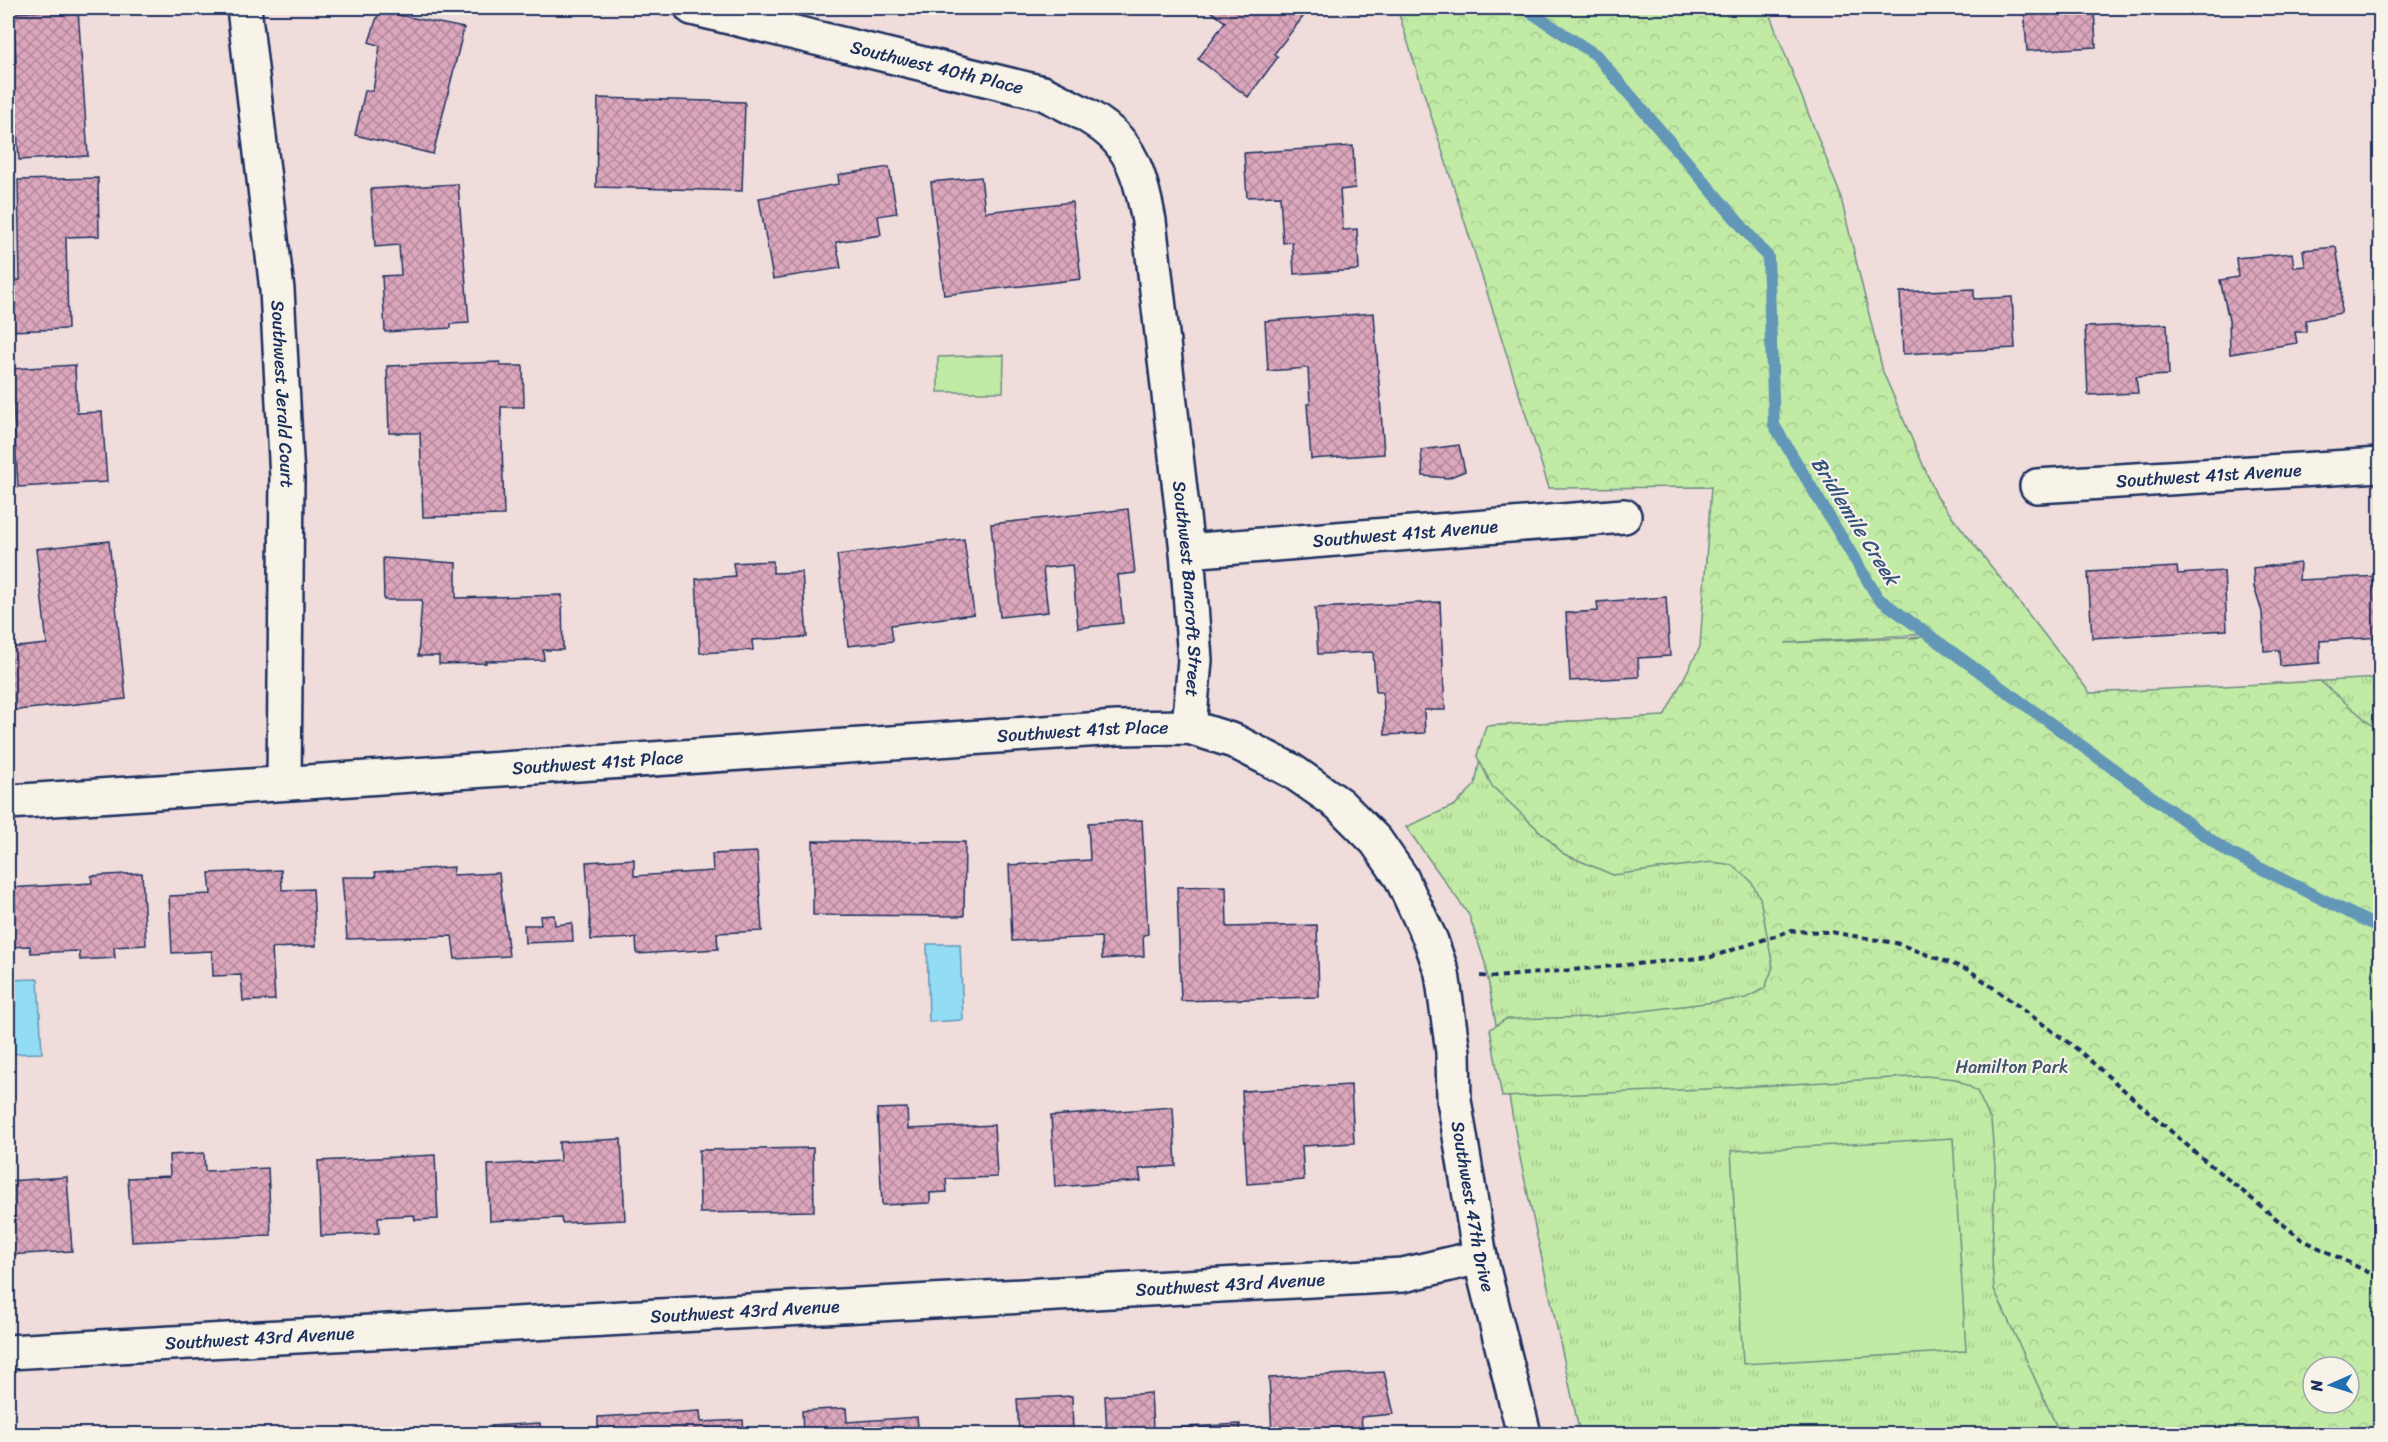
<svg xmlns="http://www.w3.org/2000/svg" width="2388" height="1442" viewBox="0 0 2388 1442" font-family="Sriracha,sans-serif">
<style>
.grass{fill:url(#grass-tufts);stroke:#6e8c82;stroke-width:1.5;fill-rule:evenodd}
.forest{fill:url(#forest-crowns);stroke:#6e8c82;stroke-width:1.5;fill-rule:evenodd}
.pitch{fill:#c1eaa5;stroke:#6e8c82;stroke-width:1.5}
.water{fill:#93ddf4;stroke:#6397b8;stroke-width:1.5}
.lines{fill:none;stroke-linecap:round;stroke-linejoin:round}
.stream{stroke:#6397b8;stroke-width:12}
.building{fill:url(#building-cross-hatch);stroke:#1b2f5e;stroke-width:1.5}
.minor-casing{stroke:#1b2f5e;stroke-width:38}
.path{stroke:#1b2f5e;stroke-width:4;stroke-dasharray:6 4.5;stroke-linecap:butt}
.minor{stroke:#f7f3e8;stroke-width:33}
.labels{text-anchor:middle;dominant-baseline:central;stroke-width:4.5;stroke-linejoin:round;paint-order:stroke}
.street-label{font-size:18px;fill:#1b2f5e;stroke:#f7f3e8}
.park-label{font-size:18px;fill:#3c546c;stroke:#f7f3e8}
.water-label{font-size:20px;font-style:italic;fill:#33527c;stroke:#f7f3e8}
</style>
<defs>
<pattern id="grass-tufts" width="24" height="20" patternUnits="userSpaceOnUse" patternTransform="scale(1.5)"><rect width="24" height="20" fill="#c1eaa5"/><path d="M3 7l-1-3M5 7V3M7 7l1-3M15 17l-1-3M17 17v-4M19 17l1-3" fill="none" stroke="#a5c990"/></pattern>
<pattern id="forest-crowns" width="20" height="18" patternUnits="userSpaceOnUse" patternTransform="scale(1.5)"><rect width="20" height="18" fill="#c1eaa5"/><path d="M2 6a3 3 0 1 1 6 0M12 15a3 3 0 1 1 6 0" fill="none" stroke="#a5c990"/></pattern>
<pattern id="building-cross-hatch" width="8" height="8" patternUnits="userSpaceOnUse" patternTransform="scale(1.5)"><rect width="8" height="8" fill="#dca6bc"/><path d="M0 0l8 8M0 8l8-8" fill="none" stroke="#b2889c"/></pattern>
</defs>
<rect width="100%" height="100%" fill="#efdcdb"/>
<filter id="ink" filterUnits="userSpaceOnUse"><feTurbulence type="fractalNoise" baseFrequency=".0167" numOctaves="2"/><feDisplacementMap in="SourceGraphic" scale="12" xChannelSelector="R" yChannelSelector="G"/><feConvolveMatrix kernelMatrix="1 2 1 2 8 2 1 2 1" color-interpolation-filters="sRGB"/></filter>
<g filter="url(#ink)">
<path class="grass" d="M 2380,678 L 2380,1434 L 1580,1434 L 1520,1158 L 1485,963 L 1469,915 L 1406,827 L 1455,805 L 1475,785 L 1486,726 ZM 2313,1367 L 2349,1367 L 2349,1403 L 2313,1403 Z"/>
<path class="forest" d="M 1397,8 L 1767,8 L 1840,194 L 1883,372 L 1937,497 L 2090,693 L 2320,681 L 2380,732 L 2380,1434 L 2145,1434 L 2140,1430 L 2121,1434 L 2060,1434 L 1994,1289 L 1992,1260 L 1995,1166 L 1991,1121 L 1977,1091 L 1956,1079 L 1926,1076 L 1707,1089 L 1502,1097 L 1490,1029 L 1506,1019 L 1594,1017 L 1746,998 L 1765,988 L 1773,967 L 1760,898 L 1750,880 L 1732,865 L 1712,862 L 1613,875 L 1564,854 L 1492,786 L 1477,756 L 1486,726 L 1664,716 L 1700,647 L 1711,487 L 1549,488 ZM 1928,634 L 1984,674 L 1928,637 L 1785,643 ZM 2313,1367 L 2349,1367 L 2349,1403 L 2313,1403 Z"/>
<g class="pitch">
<path d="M 1004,355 L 1003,392 L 938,392 L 938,357 Z"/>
<path d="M 1953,1138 L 1966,1351 L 1743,1364 L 1731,1151 Z"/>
</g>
<g class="water">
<path d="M 927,944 L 960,944 L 963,1020 L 929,1022 Z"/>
<path d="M 38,979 L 42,1053 L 8,1054 L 8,980 Z"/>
</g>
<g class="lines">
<path class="stream" d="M 1524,8 L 1596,55 L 1768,257 L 1774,425 L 1878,598 L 2228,852 L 2380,928"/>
</g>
<g class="building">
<path d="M 1206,8 L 1310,8 L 1274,54 L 1278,57 L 1248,97 L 1198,59 L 1225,22 Z"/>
<path d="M 2024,8 L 2094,8 L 2096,47 L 2027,51 Z"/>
<path d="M 78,9 L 88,156 L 19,160 L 16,115 L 11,116 L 8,63 L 16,62 L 13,13 Z"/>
<path d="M 379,11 L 464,28 L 433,154 L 355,135 L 365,91 L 373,91 L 380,46 L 369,42 Z"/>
<path d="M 598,98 L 745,102 L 742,191 L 596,187 Z"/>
<path d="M 1353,146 L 1355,188 L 1340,190 L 1343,230 L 1357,229 L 1359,270 L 1294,274 L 1292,242 L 1283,243 L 1280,196 L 1247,197 L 1244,153 Z"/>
<path d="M 889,167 L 897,213 L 878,216 L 881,235 L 836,242 L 841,268 L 773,279 L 759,198 L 839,184 L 838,175 Z"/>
<path d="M 981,177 L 985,212 L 1072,202 L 1081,279 L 944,295 L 931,182 Z"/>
<path d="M 98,178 L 99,236 L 66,237 L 68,329 L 8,331 L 8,280 L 20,280 L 18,180 Z"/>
<path d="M 458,184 L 469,323 L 451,324 L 451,328 L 385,332 L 382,276 L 401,275 L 399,245 L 375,247 L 371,189 Z"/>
<path d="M 2336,247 L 2342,283 L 2341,313 L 2306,320 L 2306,332 L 2295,332 L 2297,343 L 2230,354 L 2229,320 L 2220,280 L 2238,277 L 2236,258 L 2292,253 L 2294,267 L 2305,266 L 2303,250 Z"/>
<path d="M 1974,289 L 1974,299 L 2012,297 L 2015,348 L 1903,354 L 1900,292 Z"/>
<path d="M 1374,313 L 1384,454 L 1311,459 L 1307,404 L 1310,404 L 1308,368 L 1268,371 L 1265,321 Z"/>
<path d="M 2167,324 L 2169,375 L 2136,377 L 2138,393 L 2088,395 L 2085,327 Z"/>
<path d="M 500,362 L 501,366 L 523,366 L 524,407 L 501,407 L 504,515 L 423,517 L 420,433 L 389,433 L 387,366 Z"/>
<path d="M 75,365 L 77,413 L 102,412 L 107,482 L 18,487 L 11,369 Z"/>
<path d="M 1459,445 L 1465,471 L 1448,478 L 1423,476 L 1421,450 Z"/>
<path d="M 1128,509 L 1135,573 L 1118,575 L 1123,623 L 1078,628 L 1072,565 L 1043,568 L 1048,612 L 1000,617 L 991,524 Z"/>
<path d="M 964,539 L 974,614 L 891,625 L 893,641 L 848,646 L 837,555 Z"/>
<path d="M 109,541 L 126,699 L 8,711 L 8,648 L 47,644 L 36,549 Z"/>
<path d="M 383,558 L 456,563 L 456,598 L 562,595 L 563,650 L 543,650 L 544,660 L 485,661 L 486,663 L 439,664 L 439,656 L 418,656 L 422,600 L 384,600 Z"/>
<path d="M 773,561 L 773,573 L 802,572 L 807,637 L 752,640 L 753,650 L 700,653 L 696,579 L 735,576 L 733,563 Z"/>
<path d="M 2300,563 L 2299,580 L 2380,576 L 2380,637 L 2320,641 L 2320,663 L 2280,666 L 2279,650 L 2264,651 L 2262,612 L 2254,587 L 2253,568 Z"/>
<path d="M 2177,567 L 2178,574 L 2224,571 L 2227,630 L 2092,638 L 2088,572 Z"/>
<path d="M 1666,597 L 1670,656 L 1638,658 L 1639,677 L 1570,681 L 1566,613 L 1598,611 L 1597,602 Z"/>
<path d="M 1440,602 L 1445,710 L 1424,710 L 1425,733 L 1385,735 L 1383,692 L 1376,692 L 1373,652 L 1318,654 L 1315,608 Z"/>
<path d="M 1142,820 L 1148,934 L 1143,935 L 1144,956 L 1102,959 L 1101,937 L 1012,941 L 1009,865 L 1090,860 L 1088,823 Z"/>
<path d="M 813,841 L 965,842 L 964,916 L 813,915 Z"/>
<path d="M 757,852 L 762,931 L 717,933 L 718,949 L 637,954 L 636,938 L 591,940 L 586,862 L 634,859 L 634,876 L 713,871 L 712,854 Z"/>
<path d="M 454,867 L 453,875 L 499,873 L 509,956 L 455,959 L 452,936 L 347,939 L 342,877 L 376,877 L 375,872 Z"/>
<path d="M 281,870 L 282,890 L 313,889 L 316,946 L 272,948 L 275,1000 L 243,1001 L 241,975 L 213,976 L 212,951 L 172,953 L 169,896 L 211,894 L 209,873 Z"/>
<path d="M 142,873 L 146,945 L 114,947 L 115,958 L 80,960 L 79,951 L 31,953 L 30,946 L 8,947 L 8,888 L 92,883 L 91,876 Z"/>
<path d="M 1226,886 L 1227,927 L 1317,925 L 1319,997 L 1181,1001 L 1177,887 Z"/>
<path d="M 554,915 L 555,925 L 572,923 L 573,941 L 525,943 L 524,925 L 541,925 L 540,916 Z"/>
<path d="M 1351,1085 L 1354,1143 L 1302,1146 L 1304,1180 L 1247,1184 L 1242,1091 Z"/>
<path d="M 1173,1107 L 1176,1166 L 1139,1169 L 1141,1181 L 1055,1187 L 1051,1116 Z"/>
<path d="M 907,1108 L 908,1129 L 994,1125 L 997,1177 L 946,1179 L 947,1192 L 930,1193 L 930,1203 L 882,1205 L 877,1109 Z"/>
<path d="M 621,1139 L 625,1220 L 562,1223 L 561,1218 L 490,1221 L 488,1165 L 560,1161 L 559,1142 Z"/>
<path d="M 813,1148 L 814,1211 L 700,1213 L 699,1150 Z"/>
<path d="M 204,1153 L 205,1171 L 268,1168 L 271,1235 L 132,1242 L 128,1178 L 170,1176 L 169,1155 Z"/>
<path d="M 435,1155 L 438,1219 L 415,1220 L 414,1215 L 378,1217 L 379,1233 L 321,1236 L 318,1161 Z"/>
<path d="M 67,1177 L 72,1251 L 8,1255 L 8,1181 Z"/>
<path d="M 1384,1372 L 1394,1414 L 1361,1417 L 1363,1434 L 1272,1434 L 1269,1378 Z"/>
<path d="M 1151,1393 L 1153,1429 L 1240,1424 L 1241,1434 L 1107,1434 L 1105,1396 Z"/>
<path d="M 1072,1396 L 1073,1434 L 976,1434 L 1019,1432 L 1017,1399 Z"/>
<path d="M 846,1408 L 847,1422 L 917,1417 L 919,1434 L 803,1434 L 802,1411 Z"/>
<path d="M 700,1411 L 701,1422 L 743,1420 L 744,1434 L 598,1434 L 598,1417 Z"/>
<path d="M 540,1423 L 541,1434 L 492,1434 L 491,1426 Z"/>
</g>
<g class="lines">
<g class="minor-casing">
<g id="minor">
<path id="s1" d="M 244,8 L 277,290 L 287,478 L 284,782"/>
<path id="s2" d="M 692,8 L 1043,93 C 1115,128 1134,139 1149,221 L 1187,551 L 1195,660 L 1189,727"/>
<path id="s3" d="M 2037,486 L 2380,465"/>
<path id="s4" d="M 1187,551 L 1624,516"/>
<path id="s5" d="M 8,802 L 1117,728 L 1189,727 L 1234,741 L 1292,771 L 1339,804 L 1376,841 L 1401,877 L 1431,941 L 1442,973 L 1453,1052 L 1454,1100 L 1480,1257 L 1524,1434"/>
<path id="s6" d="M 8,1352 L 1403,1275 L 1480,1257"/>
</g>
</g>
<path class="path" d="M 1480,976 L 1496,977 L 1711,957 L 1790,931 L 1830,932 L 1896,943 L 1969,970 L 2077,1049 L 2197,1154 L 2301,1239 L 2380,1278"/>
<use href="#minor" class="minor"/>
</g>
</g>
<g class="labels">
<g class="street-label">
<text stroke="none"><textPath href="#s2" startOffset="252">Southwest 40th Place</textPath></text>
<text stroke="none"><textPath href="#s1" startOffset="388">Southwest Jerald Court</textPath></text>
<text stroke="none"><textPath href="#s3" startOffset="172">Southwest 41st Avenue</textPath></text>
<text stroke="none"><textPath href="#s4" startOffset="219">Southwest 41st Avenue</textPath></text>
<text stroke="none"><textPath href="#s2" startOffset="908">Southwest Bancroft Street</textPath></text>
<text stroke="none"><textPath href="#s5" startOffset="1077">Southwest 41st Place</textPath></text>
<text stroke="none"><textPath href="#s5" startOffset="591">Southwest 41st Place</textPath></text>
<text stroke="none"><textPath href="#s5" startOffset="1790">Southwest 47th Drive</textPath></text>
<text stroke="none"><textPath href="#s6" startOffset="1224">Southwest 43rd Avenue</textPath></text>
<text stroke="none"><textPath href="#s6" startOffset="738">Southwest 43rd Avenue</textPath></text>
<text stroke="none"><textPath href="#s6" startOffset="252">Southwest 43rd Avenue</textPath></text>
</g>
<g class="park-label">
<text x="2012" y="1067">Hamilton Park</text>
</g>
<g class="water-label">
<text transform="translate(1855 521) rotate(58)">Bridlemile Creek</text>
</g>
</g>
<rect width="2388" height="1442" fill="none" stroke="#f7f3e8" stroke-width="30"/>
<rect x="15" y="15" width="2358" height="1412" fill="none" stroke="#1b2f5e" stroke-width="2" filter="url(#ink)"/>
<g transform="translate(2331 1385) rotate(267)"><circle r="28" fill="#f7f3e8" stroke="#9fa5b1" stroke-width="1.5"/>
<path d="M0-4.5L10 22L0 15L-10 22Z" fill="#1f6fb2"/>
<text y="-9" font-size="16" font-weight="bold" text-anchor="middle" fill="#1b2f5e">N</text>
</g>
</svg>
